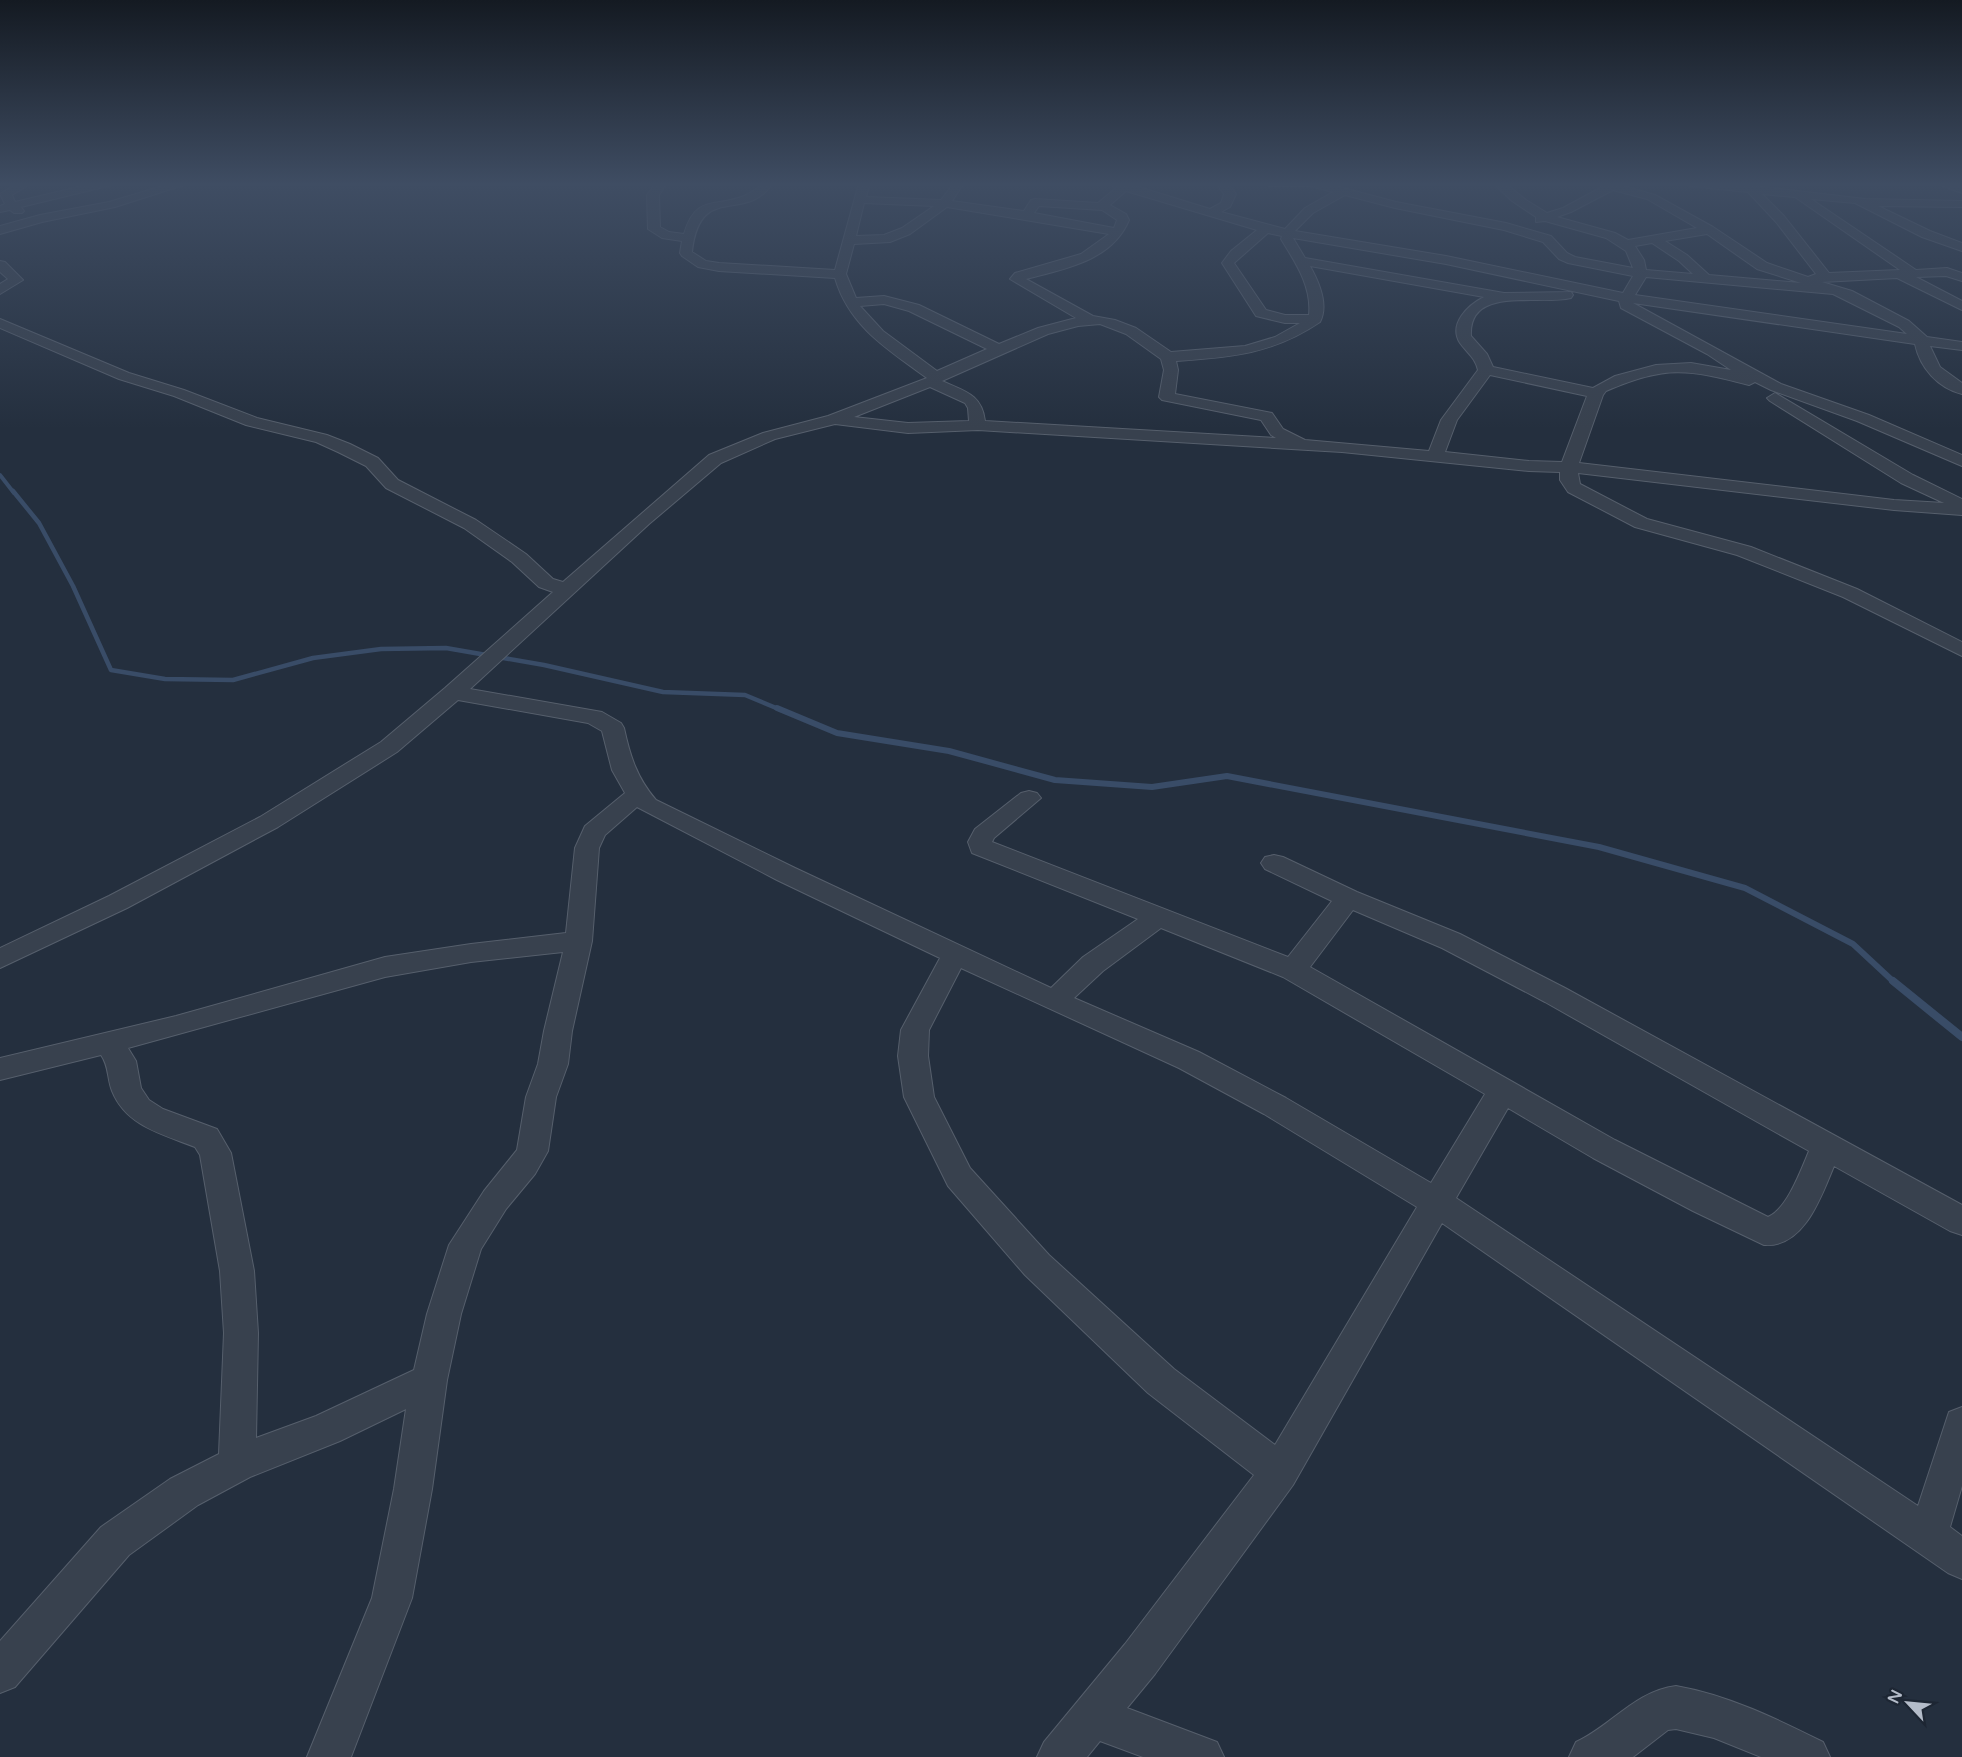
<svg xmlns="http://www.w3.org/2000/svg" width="1962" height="1757" viewBox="0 0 1962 1757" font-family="'Varela Round',sans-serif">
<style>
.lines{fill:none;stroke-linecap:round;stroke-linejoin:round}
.stream-far3{stroke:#394c67;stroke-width:4}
.stream-far2{stroke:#394c67;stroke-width:4.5}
.stream-far1{stroke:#394c67;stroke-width:6}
.stream{stroke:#394c67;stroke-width:8}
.minor-casing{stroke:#565f6c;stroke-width:2}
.minor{fill:#38414e;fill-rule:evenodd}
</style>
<rect width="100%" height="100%" fill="#242f3e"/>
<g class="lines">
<path class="stream-far3" d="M 0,475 L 14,493"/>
<path class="stream-far2" d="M 13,491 L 39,523 L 73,586 L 111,670 L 165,679 L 233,680 L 313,658 L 381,649 L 446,648 L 544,665 L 663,692 L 745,695 L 781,710"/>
<path class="stream-far1" d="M 777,708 L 837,733 L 949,751 L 1055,780 L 1152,787 L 1227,776 L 1599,847 L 1745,888 L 1853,944 L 1895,983"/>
<path class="stream" d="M 1893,981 L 1962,1037"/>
<g class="minor-casing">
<g id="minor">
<path d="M 18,183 L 32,183 L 12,195 L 15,202 L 95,183 L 114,183 L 112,185 L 21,207 L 24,211 L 22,213 L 14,213 L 10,210 L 0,212 L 0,206 L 5,204 L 0,194 Z"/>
<path d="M 173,183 L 190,183 L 115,207 L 42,222 L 0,234 L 0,226 L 40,215 L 109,202 Z"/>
<path d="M 656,183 L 667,183 L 659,195 L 660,227 L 669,232 L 684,234 C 696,194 714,208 744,196 C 756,191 760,183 773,183 C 745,225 700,181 692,252 L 706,261 L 719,263 L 835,270 L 859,183 L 870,183 L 866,197 L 941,200 L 954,183 L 964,183 L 952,201 L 1024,211 L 1031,200 L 1035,199 L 1098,203 L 1116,188 L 1107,183 L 1129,184 L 1210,209 L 1221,203 L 1224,194 L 1216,183 L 1228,183 L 1236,194 L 1230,207 L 1221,212 L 1285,229 L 1305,208 L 1333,192 L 1311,186 L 1269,186 L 1264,183 L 1333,183 L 1332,185 L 1396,202 L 1506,223 L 1551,236 L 1567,253 L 1575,257 L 1633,268 L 1626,251 L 1606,238 L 1545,221 L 1536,222 L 1536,217 L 1512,201 L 1493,183 L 1505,183 L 1526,200 L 1547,213 L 1563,208 L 1602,187 L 1594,183 L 1613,183 L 1655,195 L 1713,227 L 1767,263 L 1808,277 L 1816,274 L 1776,222 L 1748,192 L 1690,186 L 1685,183 L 1741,185 L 1741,183 L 1751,183 L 1754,186 L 1865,199 L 1962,201 L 1962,207 L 1878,206 L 1930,231 L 1962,243 L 1962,251 L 1922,237 L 1855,203 L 1811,199 L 1916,270 L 1947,268 L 1962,273 L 1962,281 L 1946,276 L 1916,277 L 1962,301 L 1962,310 L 1897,278 L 1822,282 L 1852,291 L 1909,321 L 1927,337 L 1962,342 L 1962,350 L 1930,346 L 1940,367 L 1962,383 L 1962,394 C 1938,388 1920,368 1915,344 L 1633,303 L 1781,384 L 1869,415 L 1962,455 L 1962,466 L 1857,421 L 1771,390 L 1755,382 L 1749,385 C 1687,369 1667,365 1606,391 L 1603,395 L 1579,463 L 1894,500 L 1944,503 L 1901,483 L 1770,401 L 1767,398 L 1775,393 L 1913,475 L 1962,499 L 1962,515 L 1894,510 L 1578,473 L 1580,484 L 1647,519 L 1751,547 L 1857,589 L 1962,642 L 1962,656 L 1843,597 L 1737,555 L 1635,527 L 1568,492 L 1560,480 L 1560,472 L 1529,471 L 1342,452 L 978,430 L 908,433 L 835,424 L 775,439 L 721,463 L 649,524 L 470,689 L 602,712 L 621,723 L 624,728 C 630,756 637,778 656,800 L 795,868 L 1051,988 L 1083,957 L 1138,919 L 972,853 L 968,842 L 975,829 L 1021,793 L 1029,791 L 1037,793 L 1041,798 L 994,838 L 992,842 L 1288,957 L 1332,901 L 1265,869 L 1261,863 L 1265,857 L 1274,855 L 1283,857 L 1357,892 L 1460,934 L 1565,988 L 1962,1205 L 1962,1235 L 1950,1231 L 1834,1166 C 1821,1197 1804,1248 1764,1245 L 1693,1211 L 1593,1158 L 1508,1108 L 1456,1198 L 1918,1506 L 1949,1412 L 1962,1407 L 1962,1486 L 1950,1527 L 1962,1536 L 1962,1579 L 1948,1573 L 1442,1223 L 1293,1485 L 1155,1674 L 1127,1708 L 1217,1742 L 1224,1757 L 1143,1757 L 1100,1741 L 1087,1757 L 1037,1757 L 1044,1742 L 1125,1644 L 1254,1475 L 1148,1393 L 1025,1275 L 948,1186 L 904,1097 L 898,1056 L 901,1030 L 940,958 L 777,880 L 637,807 L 605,835 L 599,848 L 592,941 L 572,1031 L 568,1064 L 556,1097 L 548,1151 L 535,1174 L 506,1209 L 481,1249 L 461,1314 L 447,1380 L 432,1489 L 412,1598 L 351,1757 L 307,1757 L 372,1598 L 394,1489 L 406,1409 L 340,1441 L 250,1477 L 198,1505 L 129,1555 L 15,1687 L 0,1693 L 0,1641 L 101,1527 L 170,1479 L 219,1454 L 224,1333 L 220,1271 L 200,1155 L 195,1147 C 162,1134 126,1126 112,1091 C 107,1078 109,1066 101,1055 L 0,1080 L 0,1058 L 176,1016 L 385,957 L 471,944 L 566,933 L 575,848 L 585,826 L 625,793 L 612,770 L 602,731 L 588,723 L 458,700 L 397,752 L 278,827 L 127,908 L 0,968 L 0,948 L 109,896 L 260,817 L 381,742 L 445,688 L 553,592 L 539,587 L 512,562 L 464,528 L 386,488 L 366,466 L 338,452 L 316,442 L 246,425 L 174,396 L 119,379 L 0,328 L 0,319 L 129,373 L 184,390 L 257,418 L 327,435 L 350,444 L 378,458 L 398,480 L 476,520 L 526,554 L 553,579 L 563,582 L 709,455 L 763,433 L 828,416 L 927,378 C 887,349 849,326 835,278 L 719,271 L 698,267 L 682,256 L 680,253 L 682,241 L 662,238 L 648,229 L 647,195 ZM 1613,190 L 1647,199 L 1697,228 L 1628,240 L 1615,233 L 1557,217 L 1571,212 ZM 1126,191 L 1257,230 L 1231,251 L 1222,263 L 1256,316 L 1285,323 L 1300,323 L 1275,337 L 1245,346 L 1171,352 L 1136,328 L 1115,320 L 1093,316 L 1026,279 C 1064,269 1112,261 1129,220 L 1126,214 L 1110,205 ZM 1762,194 L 1795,197 L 1900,270 L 1829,273 L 1784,216 ZM 1345,195 L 1395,208 L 1504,230 L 1543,242 L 1559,259 L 1568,263 L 1633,276 L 1623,293 L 1446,256 L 1295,231 L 1313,213 ZM 864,203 L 934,206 L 902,228 L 884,235 L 856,236 ZM 1039,206 L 1102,210 L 1117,220 L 1114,228 L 1034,213 ZM 947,207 L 1109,234 L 1081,254 L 1015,273 L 1010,279 L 1076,318 L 1038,328 L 999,344 L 919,305 L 884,296 L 856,298 L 846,274 L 854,244 L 890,242 L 910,234 ZM 1268,233 L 1282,236 L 1281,239 C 1295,262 1312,286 1309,315 L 1285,315 L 1266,310 L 1234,263 ZM 1707,234 L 1757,269 L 1801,283 L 1709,275 L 1687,255 L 1665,241 ZM 1293,238 L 1446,264 L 1619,301 L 1621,308 L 1707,354 L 1731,370 L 1691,363 L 1656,365 L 1615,376 L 1593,388 L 1493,367 L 1487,354 L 1471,336 C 1468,285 1540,306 1571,298 L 1573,295 L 1571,292 L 1504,293 L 1305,258 ZM 1652,243 L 1679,261 L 1693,274 L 1646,270 L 1644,260 L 1635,246 ZM 1310,266 L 1484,297 C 1468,305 1448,324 1460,343 C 1467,353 1475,357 1478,370 L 1441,420 L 1429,451 L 1305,440 L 1283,429 L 1272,413 L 1175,394 L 1178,370 L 1176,361 C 1231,357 1273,354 1320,322 C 1329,305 1319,282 1310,266 ZM 1646,277 L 1833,294 L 1899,327 L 1907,334 L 1635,295 ZM 884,304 L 909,311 L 987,349 L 937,371 L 883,331 L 860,306 ZM 1100,324 L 1126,334 L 1161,359 L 1164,370 L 1159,397 L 1162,400 L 1261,420 L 1271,435 L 1276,438 L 985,421 C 982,394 964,391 942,381 L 1048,334 L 1078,326 ZM 1490,375 L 1587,396 L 1562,462 L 1529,461 L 1445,452 L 1457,420 ZM 930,387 L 965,403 L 968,408 L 969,421 L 908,423 L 854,417 ZM 1353,910 L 1442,948 L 1545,1002 L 1809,1151 C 1801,1170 1787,1209 1768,1217 L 1615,1140 L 1310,967 ZM 1161,928 L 1283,977 L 1485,1094 L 1431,1183 L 1286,1098 L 1199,1052 L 1074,998 L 1103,971 ZM 563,952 L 544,1031 L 538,1064 L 526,1097 L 517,1150 L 484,1191 L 449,1245 L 427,1314 L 414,1370 L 316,1416 L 256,1438 L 258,1333 L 254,1271 L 231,1153 L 217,1129 L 163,1109 L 149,1100 L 141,1088 L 136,1061 L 128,1048 L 385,977 L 471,962 ZM 961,968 L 1179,1068 L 1264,1114 L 1417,1207 L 1275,1445 L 1174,1369 L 1049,1255 L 970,1168 L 934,1097 L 928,1056 L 929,1030 Z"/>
<path d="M 1935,183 L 1951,183 L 1962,186 L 1962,193 Z"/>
<path d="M 0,261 L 5,262 L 23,280 L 0,294 L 0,284 L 8,279 L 0,272 Z"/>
<path d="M 1676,1686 C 1728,1695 1777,1719 1823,1742 L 1830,1757 L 1761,1757 L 1714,1738 L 1676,1729 L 1668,1730 L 1633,1757 L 1569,1757 L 1576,1742 C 1611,1726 1635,1691 1676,1686 Z"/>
</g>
</g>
<use href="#minor" class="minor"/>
</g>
<linearGradient id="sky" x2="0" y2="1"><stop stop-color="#141a22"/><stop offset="0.43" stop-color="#3f4d63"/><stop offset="1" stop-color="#3f4d63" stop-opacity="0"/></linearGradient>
<rect width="1962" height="429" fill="url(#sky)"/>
<g transform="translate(1908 1703) rotate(296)" stroke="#1d2633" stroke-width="4.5" paint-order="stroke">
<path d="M0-4.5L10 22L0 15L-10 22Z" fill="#b4bcc9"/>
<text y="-9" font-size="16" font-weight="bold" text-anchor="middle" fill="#b4bcc9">N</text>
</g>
</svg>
